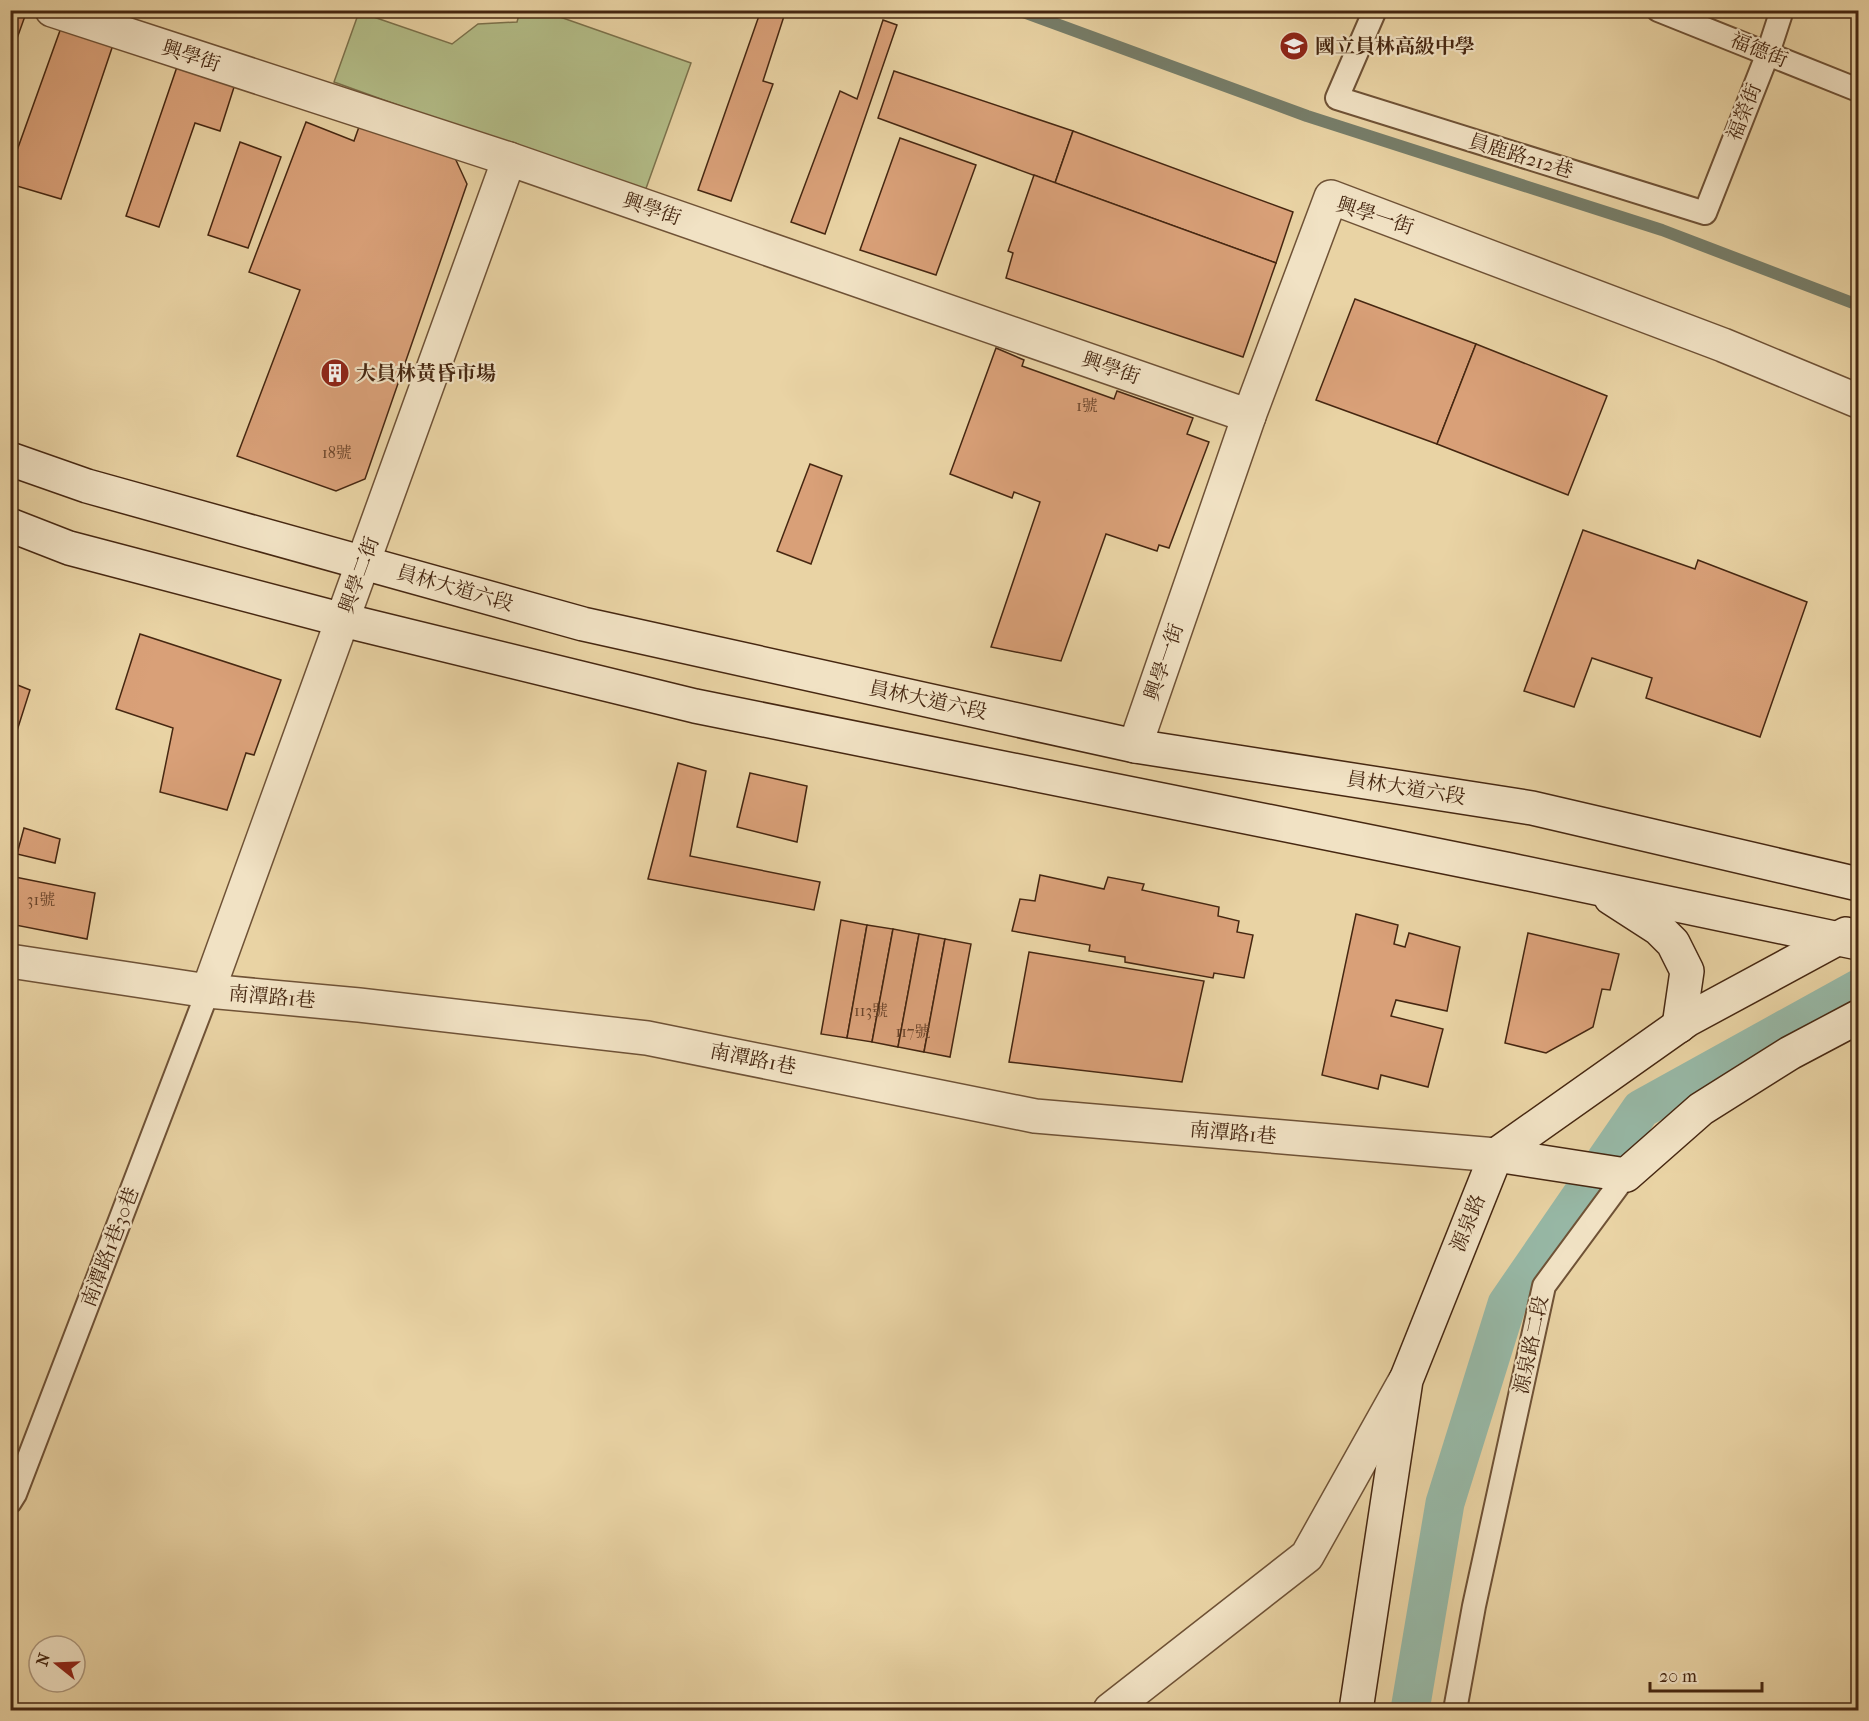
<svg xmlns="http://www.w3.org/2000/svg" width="1869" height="1721" viewBox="0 0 1869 1721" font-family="'IM FELL French Canon','Noto Serif TC',serif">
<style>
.green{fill:#b3bd88;stroke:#7c724c;stroke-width:1.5}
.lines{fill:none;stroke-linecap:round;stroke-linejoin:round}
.stream{stroke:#777e6a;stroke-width:12}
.canal{stroke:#97b8a6;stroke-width:39}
.building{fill:#d9a078;stroke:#462711;stroke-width:1.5}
.lane-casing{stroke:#6f5236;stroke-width:26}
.street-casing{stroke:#6f5236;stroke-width:36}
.secondary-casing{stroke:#462711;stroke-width:36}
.lane{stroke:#f1e2c4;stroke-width:22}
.street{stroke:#f1e2c4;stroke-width:33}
.secondary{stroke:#f1e2c4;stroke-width:33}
.labels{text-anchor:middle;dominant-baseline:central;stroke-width:4.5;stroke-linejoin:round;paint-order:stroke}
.number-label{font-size:16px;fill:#6b452b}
.poi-label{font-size:20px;font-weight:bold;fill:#462711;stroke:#f1e2c4;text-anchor:start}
.street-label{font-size:20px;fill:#462711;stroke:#f1e2c4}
</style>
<rect width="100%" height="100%" fill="#e9d3a4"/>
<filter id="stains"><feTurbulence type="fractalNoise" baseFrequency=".00333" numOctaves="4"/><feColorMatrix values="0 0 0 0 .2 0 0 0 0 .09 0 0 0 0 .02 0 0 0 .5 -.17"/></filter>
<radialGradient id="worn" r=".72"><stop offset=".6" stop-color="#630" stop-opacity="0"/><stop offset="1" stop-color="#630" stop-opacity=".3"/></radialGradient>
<path class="green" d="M 520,11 L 543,11 L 691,63 L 644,194 L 334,82 L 359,12 L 452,44 L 478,24 L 517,22 Z"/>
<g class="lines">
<path class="stream" d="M 1018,10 L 1307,116 L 1662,230 L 1858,305"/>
<path class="canal" d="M 1410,1710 L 1445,1503 L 1507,1304 L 1641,1109 L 1858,989"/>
</g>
<g class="building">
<path d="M 761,10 L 786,10 L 763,81 L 773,84 L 731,201 L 698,190 Z"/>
<path d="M 10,12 L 25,16 L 10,58 Z"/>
<path d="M 883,20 L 897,25 L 825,234 L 791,222 L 840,91 L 857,99 Z"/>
<path d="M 62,25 L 115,39 L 61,199 L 10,184 L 10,170 Z"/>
<path d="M 179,61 L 236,81 L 220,131 L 195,123 L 159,227 L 126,216 Z"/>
<path d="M 894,71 L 1073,131 L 1055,183 L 878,118 Z"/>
<path d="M 306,122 L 354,141 L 360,124 L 455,158 L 467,184 L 365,479 L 336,491 L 237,456 L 300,290 L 249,272 Z"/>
<path d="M 1073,131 L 1293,212 L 1276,263 L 1055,183 Z"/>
<path d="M 900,138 L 976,165 L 936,275 L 860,250 Z"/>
<path d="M 240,142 L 281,157 L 248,248 L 208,235 Z"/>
<path d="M 1034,175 L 1276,263 L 1243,357 L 1006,278 L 1013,253 L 1008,251 Z"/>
<path d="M 1355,299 L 1476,344 L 1437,444 L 1316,400 Z"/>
<path d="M 1476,344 L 1607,396 L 1568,495 L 1437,444 Z"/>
<path d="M 996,348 L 1024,360 L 1022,366 L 1114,399 L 1117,391 L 1193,418 L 1187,434 L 1209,442 L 1169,548 L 1159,545 L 1157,551 L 1106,534 L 1061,661 L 991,647 L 1040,502 L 1014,492 L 1012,498 L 950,474 Z"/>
<path d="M 810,464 L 842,476 L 811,564 L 777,551 Z"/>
<path d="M 1583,530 L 1695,569 L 1698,560 L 1807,602 L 1760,737 L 1646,698 L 1652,678 L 1592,658 L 1574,707 L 1524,691 Z"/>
<path d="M 140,634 L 281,680 L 254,755 L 246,753 L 227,810 L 160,792 L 173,728 L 116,709 Z"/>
<path d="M 10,682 L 30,690 L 15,737 L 10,735 Z"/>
<path d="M 678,763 L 706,771 L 690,856 L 820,882 L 814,910 L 648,879 Z"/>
<path d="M 750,773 L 807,786 L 797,842 L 737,827 Z"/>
<path d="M 24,828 L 60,839 L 55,863 L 17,854 Z"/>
<path d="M 1040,875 L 1104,889 L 1108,877 L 1144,884 L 1142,890 L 1219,907 L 1218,916 L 1239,921 L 1237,932 L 1253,935 L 1244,978 L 1214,973 L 1213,978 L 1125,962 L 1125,957 L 1089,951 L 1090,945 L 1012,931 L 1020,899 L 1035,901 Z"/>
<path d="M 10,876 L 95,893 L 87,939 L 10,924 Z"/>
<path d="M 1356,914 L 1398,925 L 1394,944 L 1405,947 L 1409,933 L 1460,947 L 1447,1011 L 1396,1000 L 1391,1016 L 1443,1029 L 1428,1087 L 1381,1075 L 1378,1089 L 1322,1075 Z"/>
<path d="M 841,920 L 867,925 L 847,1038 L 821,1034 Z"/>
<path d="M 867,925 L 893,929 L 872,1042 L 847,1038 Z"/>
<path d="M 893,929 L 919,934 L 898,1047 L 872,1042 Z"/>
<path d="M 1528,933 L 1619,954 L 1610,990 L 1602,989 L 1593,1027 L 1546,1053 L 1505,1043 Z"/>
<path d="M 919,934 L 945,939 L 924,1052 L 898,1047 Z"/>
<path d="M 945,939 L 971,944 L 950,1057 L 924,1052 Z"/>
<path d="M 1029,952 L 1204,981 L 1182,1082 L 1009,1062 Z"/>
</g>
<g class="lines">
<g class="lane-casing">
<g id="lane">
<path d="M 1375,10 L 1337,98 L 1705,213 L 1768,53 L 1782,10"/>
<path d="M 1658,10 L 1858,90"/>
<path d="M 10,1502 L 15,1494 L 208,991"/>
<path d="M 1455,1710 L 1474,1606 L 1544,1286 L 1626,1175"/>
</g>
</g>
<g class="street-casing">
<g id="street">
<path d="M 52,10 L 509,159 L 1249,416"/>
<path d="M 1135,746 L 1249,416 L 1331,197 L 1723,345 L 1858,401"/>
<path d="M 10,961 L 208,991 L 359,1005 L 647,1038 L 1035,1116 L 1496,1155"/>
<path d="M 208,991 L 509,159"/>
<path d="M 1110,1710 L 1307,1556 L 1405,1381"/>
</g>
</g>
<g class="secondary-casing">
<g id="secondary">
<path d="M 10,459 L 87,486 L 583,624 L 1135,746 L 1532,808 L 1858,884"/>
<path d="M 10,525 L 69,548 L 343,620 L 695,706 L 1510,870 L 1858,943"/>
<path d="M 1611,898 L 1659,929 L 1673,943 L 1687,971 L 1679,1026"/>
<path d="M 1496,1155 L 1626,1175 L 1701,1109 L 1790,1053 L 1858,1017"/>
<path d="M 1356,1710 L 1406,1380 L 1496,1155 L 1687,1020 L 1846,934"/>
</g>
</g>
<use href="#lane" class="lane"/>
<use href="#street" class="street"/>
<use href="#secondary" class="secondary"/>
</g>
<defs>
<g id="school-disc" transform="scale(1.5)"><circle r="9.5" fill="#8f2418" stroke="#f1e2c4"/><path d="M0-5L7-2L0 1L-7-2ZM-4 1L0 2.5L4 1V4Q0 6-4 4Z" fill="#fff"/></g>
<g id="building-disc" transform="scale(1.5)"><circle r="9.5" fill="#8f2418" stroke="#f1e2c4"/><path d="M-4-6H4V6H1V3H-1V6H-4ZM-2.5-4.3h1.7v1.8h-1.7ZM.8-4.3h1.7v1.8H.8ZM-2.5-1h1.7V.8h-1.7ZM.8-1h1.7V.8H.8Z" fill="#fff"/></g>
</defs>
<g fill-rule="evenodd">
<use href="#school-disc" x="1294" y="46"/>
<use href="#building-disc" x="335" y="373"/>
</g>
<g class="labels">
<g class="number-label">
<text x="1087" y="405">1號</text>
<text x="337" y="452">18號</text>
<text x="41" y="899">31號</text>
<text x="871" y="1010">113號</text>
<text x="913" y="1031">117號</text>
</g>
<g class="poi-label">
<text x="1315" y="46">國立員林高級中學</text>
<text x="356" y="373">大員林黃昏市場</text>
</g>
<g class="street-label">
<text transform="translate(1759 50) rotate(22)">福德街</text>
<text transform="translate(191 56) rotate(18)">興學街</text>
<text transform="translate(1744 112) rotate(-68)">福榮街</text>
<text transform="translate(1521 156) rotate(17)">員鹿路212巷</text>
<text transform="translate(652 209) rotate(19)">興學街</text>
<text transform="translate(1375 216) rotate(18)">興學一街</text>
<text transform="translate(1111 368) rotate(19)">興學街</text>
<text transform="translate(359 575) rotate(-70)">興學二街</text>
<text transform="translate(455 588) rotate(16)">員林大道六段</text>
<text transform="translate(1164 662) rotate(-71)">興學一街</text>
<text transform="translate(928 700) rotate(12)">員林大道六段</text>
<text transform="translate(1406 788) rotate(9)">員林大道六段</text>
<text transform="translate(272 997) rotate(5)">南潭路1巷</text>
<text transform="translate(753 1059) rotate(11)">南潭路1巷</text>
<text transform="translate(1233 1133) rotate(5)">南潭路1巷</text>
<text transform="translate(1468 1223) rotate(-68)">源泉路</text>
<text transform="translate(110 1247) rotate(-69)">南潭路1巷30巷</text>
<text transform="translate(1531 1345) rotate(-78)">源泉路二段</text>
</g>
</g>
<rect width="1869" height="1721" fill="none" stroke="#e9d3a4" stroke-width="36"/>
<rect x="12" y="12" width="1845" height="1697" fill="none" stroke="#462711" stroke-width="3"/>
<rect x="18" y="18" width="1833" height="1685" fill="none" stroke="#462711" stroke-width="1.5"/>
<g transform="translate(57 1664) rotate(288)"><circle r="28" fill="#f1e2c4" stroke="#ad977c" stroke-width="1.5"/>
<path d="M0-4.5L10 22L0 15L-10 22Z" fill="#8f2418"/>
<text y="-9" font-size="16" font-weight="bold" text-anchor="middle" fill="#462711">N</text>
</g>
<path d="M1650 1682v9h112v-9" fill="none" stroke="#462711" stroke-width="3"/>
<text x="1659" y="1682" font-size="18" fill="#462711" stroke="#f1e2c4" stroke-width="4.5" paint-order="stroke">20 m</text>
<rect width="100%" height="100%" filter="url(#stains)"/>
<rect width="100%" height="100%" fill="url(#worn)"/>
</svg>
